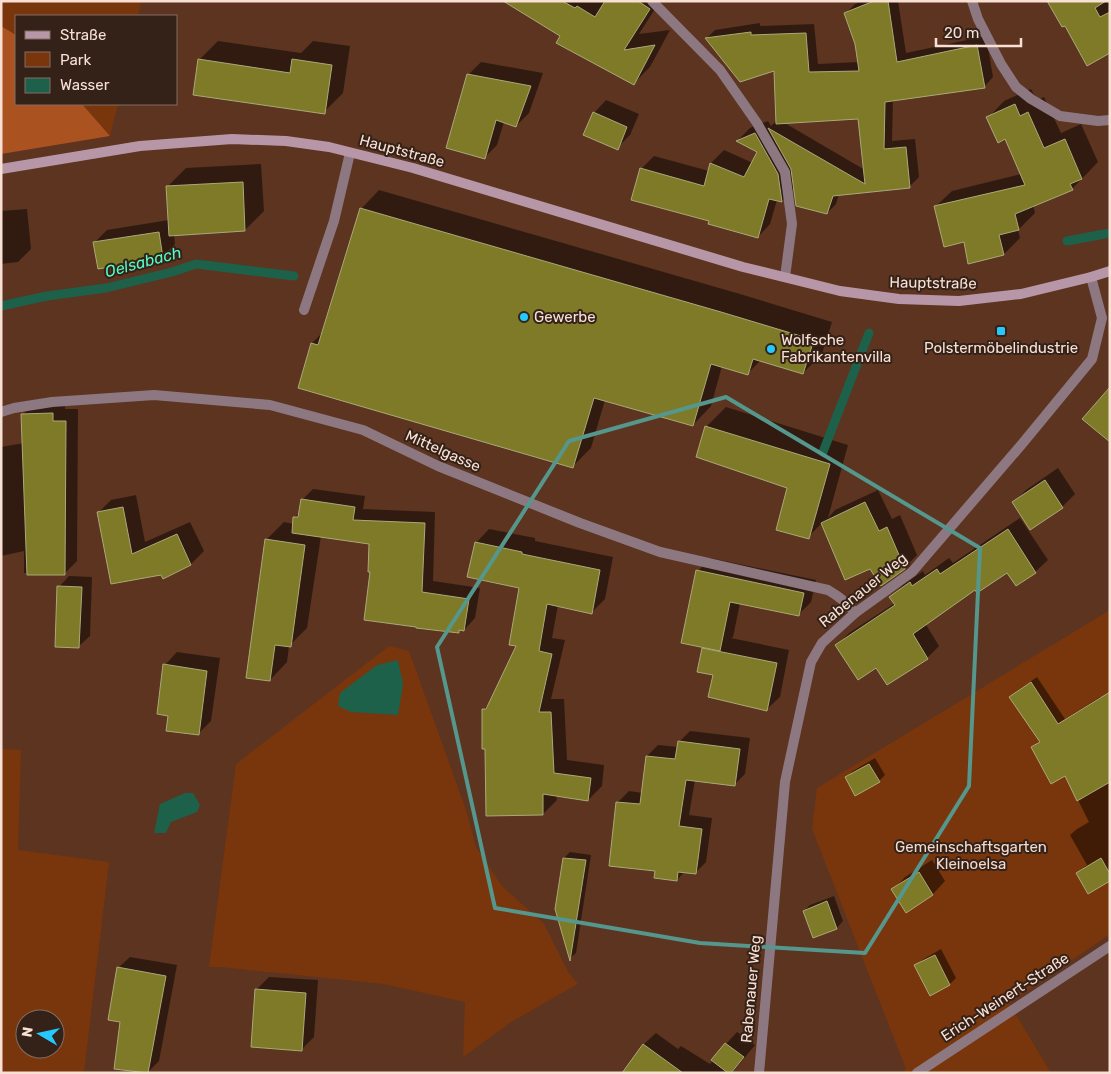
<svg xmlns="http://www.w3.org/2000/svg" width="1111" height="1074" viewBox="0 0 1111 1074" font-family="Rubik,sans-serif">
<style>
.green{fill:#79360c;fill-rule:evenodd}
.forest{fill:#aa5321}
.water{fill:#1d614b}
.shadow{fill:#0007;fill-rule:evenodd}
.lines{fill:none;stroke-linecap:round;stroke-linejoin:round}
.stream{stroke:#1d614b;stroke-width:9}
.building{fill:#7e7a27;stroke:#aaa979}
.service{stroke:#8d7882;stroke-width:10}
.minor{stroke:#8d7882;stroke-width:10}
.secondary{stroke:#b797a7;stroke-width:10}
.marked{fill:none;stroke:#55968d;stroke-width:4;stroke-linejoin:round}
.poi-dot{fill:#26c9fe;stroke:#342118;stroke-width:2}
.labels{text-anchor:middle;dominant-baseline:central;stroke-width:4;stroke-linejoin:round;paint-order:stroke}
.street-label{font-size:15px;fill:#f9e0d4;stroke:#342118}
.poi-label{font-size:15px;fill:#f9e0d4;stroke:#342118;text-anchor:start}
.park-label{font-size:15px;fill:#f3dace;stroke:#342118}
.water-label{font-size:16px;font-style:italic;fill:#52fcc5;stroke:#342118}
</style>
<rect width="100%" height="100%" fill="#5c3420"/>
<g class="green">
<path d="M 1,1 L 141,1 L 138,16 L 16,16 L 16,35 L 1,26 Z"/>
<path d="M 82,104 L 118,104 L 110,136 Z"/>
<path d="M 1110,610 L 1110,934 L 1009,1003 L 1051,1073 L 902,1073 L 906,1069 L 812,829 L 817,788 Z"/>
<path d="M 389,646 L 409,651 L 466,810 L 476,847 L 502,886 L 544,924 L 568,972 L 578,984 L 511,1022 L 463,1057 L 465,1002 L 384,984 L 221,967 L 209,967 L 236,764 Z"/>
<path d="M 1,749 L 21,750 L 18,850 L 109,862 L 84,1073 L 1,1073 ZM 25,1019 L 55,1019 L 55,1049 L 25,1049 Z"/>
</g>
<path class="forest" d="M 1,26 L 16,35 L 16,104 L 82,104 L 110,136 L 1,154 Z"/>
<g class="water">
<path d="M 398,660 L 403,684 L 398,715 L 351,712 L 338,706 L 340,693 L 377,665 Z"/>
<path d="M 185,793 L 193,793 L 200,805 L 197,812 L 171,822 L 166,833 L 154,833 L 160,804 Z"/>
</g>
<g class="shadow">
<path d="M 506,1 L 660,1 L 639,34 L 670,30 L 650,67 L 634,83 L 562,36 Z"/>
<path d="M 863,1 L 898,1 L 906,53 L 986,36 L 993,77 L 984,87 L 893,100 L 892,141 L 915,139 L 919,177 L 910,186 L 839,194 L 836,204 L 827,213 L 795,187 L 782,201 L 777,200 L 770,224 L 758,237 L 711,221 L 641,169 L 654,156 L 709,171 L 711,163 L 724,150 L 753,163 L 758,151 L 738,140 L 750,128 L 768,121 L 771,126 L 777,120 L 776,70 L 707,38 L 715,30 L 760,23 L 760,26 L 814,24 L 818,64 L 859,62 L 856,43 L 846,13 L 855,4 ZM 860,118 L 865,170 L 783,122 Z"/>
<path d="M 1048,1 L 1110,1 L 1110,52 L 1065,24 Z"/>
<path d="M 218,41 L 301,53 L 313,41 L 350,46 L 343,93 L 324,112 L 199,60 Z"/>
<path d="M 481,62 L 543,73 L 529,113 L 516,126 L 504,122 L 497,145 L 484,158 L 468,75 Z"/>
<path d="M 1031,89 L 1037,100 L 1044,97 L 1061,133 L 1081,124 L 1098,162 L 1072,189 L 1033,205 L 1035,213 L 1018,230 L 1020,238 L 1004,254 L 935,207 L 952,191 L 1021,174 L 1006,138 L 988,118 L 1004,101 Z"/>
<path d="M 606,100 L 639,114 L 630,135 L 617,148 L 594,113 Z"/>
<path d="M 261,164 L 264,211 L 245,230 L 174,234 L 175,244 L 162,257 L 94,243 L 107,230 L 169,220 L 167,187 L 186,168 Z"/>
<path d="M 379,190 L 740,294 L 832,322 L 822,354 L 803,373 L 761,360 L 747,374 L 722,366 L 711,406 L 693,425 L 605,400 L 591,448 L 572,467 L 312,343 L 323,332 L 361,209 Z"/>
<path d="M 27,209 L 31,249 L 18,262 L 1,264 L 1,211 Z"/>
<path d="M 65,400 L 65,409 L 78,409 L 77,561 L 64,574 L 24,573 L 24,551 L 1,556 L 1,447 L 24,443 L 23,414 L 36,401 Z"/>
<path d="M 726,407 L 848,445 L 828,518 L 835,510 L 878,490 L 892,519 L 900,515 L 917,555 L 904,568 L 870,568 L 822,523 L 808,537 L 789,487 L 697,457 L 707,426 Z"/>
<path d="M 1058,468 L 1075,494 L 1062,507 L 1013,503 L 1026,490 Z"/>
<path d="M 313,489 L 365,496 L 363,509 L 435,512 L 433,581 L 480,588 L 475,618 L 464,630 L 461,629 L 458,631 L 371,571 L 370,543 L 321,536 L 307,628 L 289,646 L 287,662 L 270,680 L 267,539 L 284,522 L 294,524 L 294,518 L 300,512 L 302,500 Z"/>
<path d="M 136,495 L 145,542 L 190,522 L 204,551 L 191,564 L 163,577 L 161,573 L 112,583 L 98,513 L 111,500 Z"/>
<path d="M 1020,518 L 1048,560 L 1035,572 L 1016,584 L 1008,571 L 975,588 L 925,623 L 939,646 L 927,658 L 876,666 L 837,645 L 849,633 L 895,603 L 891,597 L 903,585 L 923,571 L 925,575 L 949,558 L 953,563 Z"/>
<path d="M 489,529 L 535,538 L 535,541 L 613,557 L 605,599 L 591,613 L 558,605 L 552,638 L 565,640 L 551,699 L 564,699 L 567,760 L 604,765 L 602,786 L 588,800 L 556,795 L 557,800 L 543,814 L 487,748 L 483,710 L 491,702 L 518,645 L 521,587 L 476,543 Z"/>
<path d="M 710,558 L 816,580 L 811,602 L 798,615 L 740,603 L 733,637 L 731,638 L 789,650 L 780,697 L 767,709 L 714,674 L 703,648 L 705,647 L 698,571 Z"/>
<path d="M 69,576 L 92,577 L 90,636 L 79,646 L 59,587 Z"/>
<path d="M 177,652 L 220,658 L 211,721 L 198,734 L 170,715 L 165,665 Z"/>
<path d="M 1037,677 L 1065,719 L 1100,697 L 1110,714 L 1110,880 L 1077,873 L 1087,865 L 1070,835 L 1077,829 L 1089,822 L 1065,774 L 1033,747 L 1040,741 L 1011,697 L 1017,691 Z"/>
<path d="M 690,731 L 750,738 L 745,774 L 734,785 L 695,780 L 689,815 L 712,818 L 706,862 L 695,873 L 685,871 L 677,880 L 656,870 L 610,865 L 618,802 L 629,791 L 643,793 L 647,756 L 658,745 L 678,747 L 679,742 Z"/>
<path d="M 875,758 L 885,775 L 879,781 L 847,777 L 853,771 Z"/>
<path d="M 570,852 L 591,855 L 576,953 L 570,958 L 557,909 L 564,858 Z"/>
<path d="M 932,860 L 945,881 L 933,894 L 906,911 L 893,890 L 905,877 Z"/>
<path d="M 834,896 L 843,921 L 837,928 L 813,936 L 804,911 L 810,905 Z"/>
<path d="M 941,949 L 956,978 L 950,984 L 931,994 L 916,966 L 922,960 Z"/>
<path d="M 130,957 L 177,965 L 159,1061 L 148,1072 L 121,1021 L 118,968 Z"/>
<path d="M 269,977 L 318,980 L 314,1037 L 301,1050 L 256,990 Z"/>
<path d="M 737,1032 L 755,1045 L 732,1073 L 623,1073 L 644,1044 L 656,1033 L 678,1049 L 681,1046 L 710,1064 L 726,1044 Z"/>
</g>
<g class="lines">
<g class="stream">
<path d="M 1067,241 L 1110,233"/>
<path d="M 1,306 L 47,296 L 106,288 L 172,272 L 196,264 L 294,276"/>
<path d="M 823,452 L 869,333"/>
</g>
</g>
<g class="building">
<path d="M 503,1 L 562,1 L 575,8 L 577,6 L 595,17 L 605,1 L 638,1 L 650,9 L 624,50 L 655,45 L 634,85 L 556,43 L 560,36 Z"/>
<path d="M 874,1 L 888,1 L 897,62 L 977,45 L 985,88 L 885,102 L 884,149 L 906,147 L 910,188 L 833,196 L 827,214 L 796,206 L 791,169 L 768,128 L 865,184 L 858,119 L 776,124 L 774,71 L 740,82 L 705,38 L 751,32 L 751,35 L 806,33 L 809,72 L 859,71 L 855,44 L 844,13 Z"/>
<path d="M 1047,1 L 1106,1 L 1095,8 L 1100,17 L 1110,12 L 1110,53 L 1087,66 L 1065,26 L 1062,27 Z"/>
<path d="M 198,59 L 290,73 L 292,59 L 332,65 L 325,114 L 193,95 Z"/>
<path d="M 467,74 L 531,86 L 516,127 L 496,120 L 485,159 L 446,148 Z"/>
<path d="M 1015,104 L 1020,116 L 1028,112 L 1044,148 L 1065,139 L 1082,179 L 1070,184 L 1073,190 L 1015,214 L 1019,230 L 999,235 L 1004,255 L 968,264 L 964,242 L 944,247 L 934,206 L 1025,185 L 1005,139 L 998,143 L 986,117 Z"/>
<path d="M 593,112 L 627,127 L 618,150 L 583,135 Z"/>
<path d="M 755,133 L 778,174 L 782,202 L 769,199 L 758,238 L 708,224 L 709,221 L 631,200 L 640,168 L 704,186 L 710,163 L 744,177 L 757,152 L 736,141 Z"/>
<path d="M 243,182 L 245,231 L 169,236 L 166,186 Z"/>
<path d="M 360,208 L 721,312 L 814,340 L 803,374 L 753,359 L 748,375 L 711,364 L 693,426 L 594,398 L 573,468 L 298,388 L 311,343 L 318,345 Z"/>
<path d="M 159,232 L 163,258 L 98,269 L 93,242 Z"/>
<path d="M 1110,387 L 1110,442 L 1082,419 Z"/>
<path d="M 53,413 L 53,421 L 66,421 L 65,575 L 27,575 L 21,414 Z"/>
<path d="M 705,426 L 830,464 L 809,539 L 776,530 L 787,488 L 696,457 Z"/>
<path d="M 1045,480 L 1063,508 L 1030,530 L 1012,502 Z"/>
<path d="M 301,499 L 355,507 L 353,520 L 425,523 L 422,592 L 469,599 L 464,631 L 459,630 L 459,633 L 416,628 L 416,627 L 364,620 L 370,572 L 368,572 L 369,544 L 292,533 L 293,517 L 298,517 Z"/>
<path d="M 865,502 L 879,531 L 887,527 L 905,569 L 881,586 L 870,569 L 845,580 L 821,523 Z"/>
<path d="M 123,507 L 132,554 L 177,534 L 191,565 L 163,579 L 161,575 L 111,584 L 97,512 Z"/>
<path d="M 1008,529 L 1036,573 L 1016,586 L 1007,573 L 977,593 L 975,590 L 913,634 L 928,659 L 887,685 L 876,668 L 858,680 L 835,645 L 895,605 L 889,597 L 910,582 L 912,586 L 937,569 L 940,574 Z"/>
<path d="M 265,539 L 305,545 L 291,647 L 275,645 L 270,681 L 246,678 Z"/>
<path d="M 475,542 L 522,552 L 522,554 L 600,570 L 592,614 L 547,604 L 539,651 L 552,654 L 539,712 L 551,712 L 554,773 L 591,778 L 588,801 L 543,794 L 543,815 L 486,816 L 485,749 L 482,749 L 482,709 L 486,709 L 516,646 L 509,645 L 519,588 L 467,577 Z"/>
<path d="M 696,570 L 804,593 L 799,616 L 730,602 L 720,651 L 681,643 Z"/>
<path d="M 57,586 L 82,587 L 79,648 L 55,647 Z"/>
<path d="M 702,648 L 777,663 L 767,711 L 708,697 L 713,675 L 697,672 Z"/>
<path d="M 163,664 L 207,671 L 199,735 L 166,731 L 168,716 L 157,714 Z"/>
<path d="M 1031,682 L 1058,724 L 1110,692 L 1110,782 L 1077,801 L 1065,776 L 1051,784 L 1031,747 L 1040,742 L 1009,697 Z"/>
<path d="M 678,741 L 740,749 L 735,786 L 686,780 L 679,826 L 702,829 L 696,874 L 678,872 L 677,881 L 654,878 L 655,871 L 609,866 L 616,802 L 640,804 L 646,756 L 675,759 Z"/>
<path d="M 869,764 L 880,782 L 855,796 L 845,777 Z"/>
<path d="M 563,858 L 586,860 L 570,961 L 555,909 Z"/>
<path d="M 1101,858 L 1110,874 L 1110,881 L 1088,894 L 1076,873 Z"/>
<path d="M 919,872 L 933,895 L 906,913 L 891,889 Z"/>
<path d="M 827,901 L 837,929 L 813,938 L 803,911 Z"/>
<path d="M 935,955 L 950,985 L 930,996 L 914,965 Z"/>
<path d="M 117,967 L 166,976 L 148,1073 L 114,1069 L 120,1022 L 108,1020 Z"/>
<path d="M 255,989 L 306,993 L 302,1051 L 251,1047 Z"/>
<path d="M 725,1043 L 744,1057 L 731,1073 L 728,1073 L 711,1060 Z"/>
<path d="M 643,1044 L 683,1073 L 622,1073 Z"/>
</g>
<g class="lines">
<path class="service" d="M 304,310 L 334,221 L 350,153"/>
<g class="minor">
<path d="M 652,1 L 720,70 L 757,123 L 785,172 L 792,224 L 785,277"/>
<path d="M 972,1 L 978,19 L 1001,64 L 1016,87 L 1031,99 L 1060,116 L 1098,121 L 1110,120"/>
<path d="M 1,412 L 14,408 L 52,402 L 154,395 L 270,405 L 363,430 L 438,466 L 580,523 L 660,552 L 828,590 C 840,597 848,603 855,613"/>
<path d="M 759,1073 L 785,782 L 811,662 L 822,643 L 855,613 L 912,572 L 1022,444 L 1092,359 L 1102,318 L 1091,277"/>
<path d="M 917,1073 L 1110,946"/>
</g>
<path class="secondary" d="M 1,169 L 140,146 L 232,139 L 286,141 L 329,147 L 413,168 L 743,267 L 840,291 L 899,299 L 959,301 L 1021,294 L 1091,277 L 1110,271"/>
</g>
<path class="marked" d="M 726,397 L 980,548 L 969,786 L 865,953 L 700,943 L 495,908 L 437,647 L 569,441 Z"/>
<g class="poi-dot">
<circle cx="524" cy="317" r="5"/>
<rect x="996" y="326" width="10" height="10" rx="2.5"/>
<circle cx="771" cy="349" r="5"/>
</g>
<g class="labels">
<g class="street-label">
<text transform="translate(402 151) rotate(15)">Hauptstraße</text>
<text transform="translate(933 283) rotate(1)">Hauptstraße</text>
<text transform="translate(443 451) rotate(24)">Mittelgasse</text>
<text transform="translate(863 590) rotate(-39)">Rabenauer Weg</text>
<text transform="translate(751 989) rotate(-85)">Rabenauer Weg</text>
<text transform="translate(1005 997) rotate(-33)">Erich-Weinert-Straße</text>
</g>
<g class="poi-label">
<text x="534" y="317">Gewerbe</text>
<text x="781" y="340">Wolfsche<tspan x="781" dy="17">Fabrikantenvilla</tspan></text>
<text x="1001" y="348" text-anchor="middle">Polstermöbelindustrie</text>
</g>
<g class="park-label">
<text x="971" y="847">Gemeinschaftsgarten<tspan x="971" dy="17">Kleinoelsa</tspan></text>
</g>
<g class="water-label">
<text transform="translate(143 262) rotate(-15)">Oelsabach</text>
</g>
</g>
<rect width="1111" height="1074" fill="none" stroke="#f9e0d4" stroke-width="5"/>
<rect x="15" y="15" width="162" height="90" fill="#342118" stroke="#836d63"/>
<rect x="25" y="31" width="25" height="8" fill="#b797a7" stroke="#836d63"/>
<text x="60" y="40" font-size="15" fill="#f9e0d4">Straße</text>
<rect x="25" y="52" width="25" height="15" fill="#79360c" stroke="#836d63"/>
<text x="60" y="65" font-size="15" fill="#f9e0d4">Park</text>
<rect x="25" y="78" width="25" height="15" fill="#1d614b" stroke="#836d63"/>
<text x="60" y="90" font-size="15" fill="#f9e0d4">Wasser</text>
<g transform="translate(40 1034) rotate(279)"><circle r="24" fill="#342118" stroke="#836d63"/>
<path d="M0-4L9 19L0 12L-9 19Z" fill="#26c9fe"/>
<text y="-8" font-size="14" font-weight="bold" text-anchor="middle" fill="#f9e0d4">N</text>
</g>
<path d="M936 38v8h85v-8" fill="none" stroke="#f9e0d4" stroke-width="2.5"/>
<text x="944" y="38" font-size="15" fill="#f9e0d4" stroke="#342118" stroke-width="4" paint-order="stroke">20 m</text>
</svg>
